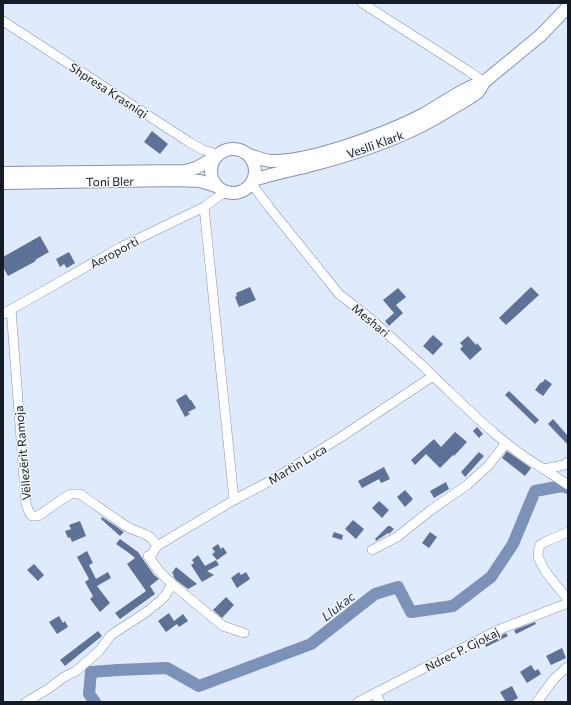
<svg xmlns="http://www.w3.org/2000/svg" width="571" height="705" viewBox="0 0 571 705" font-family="Commissioner,sans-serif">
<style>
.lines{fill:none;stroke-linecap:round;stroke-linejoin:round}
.river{stroke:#7d92b9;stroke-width:12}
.building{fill:#5e7298}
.minor-casing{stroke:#8594b0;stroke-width:10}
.major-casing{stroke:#8594b0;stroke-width:14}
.minor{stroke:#fff;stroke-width:9}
.major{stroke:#fff;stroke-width:12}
.labels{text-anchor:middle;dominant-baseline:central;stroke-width:3;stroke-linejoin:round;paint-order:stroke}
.street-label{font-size:12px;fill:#161c26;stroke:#f4f7fd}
.water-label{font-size:13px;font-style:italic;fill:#1b3366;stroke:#f4f7fd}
</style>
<rect width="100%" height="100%" fill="#e0eafd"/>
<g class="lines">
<path class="river" d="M 95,702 L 89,694 L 91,672 L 118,670 L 167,668 L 199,686 L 311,644 L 375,594 L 398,587 L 411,612 L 453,606 L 491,577 L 513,544 L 535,491 L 562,486 L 568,488"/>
</g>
<g class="building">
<path d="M 152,131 L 168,144 L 160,154 L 144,142 Z"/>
<path d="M 40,236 L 49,252 L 35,260 L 36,261 L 8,276 L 3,267 L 3,257 Z"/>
<path d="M 69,252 L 75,263 L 67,268 L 64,264 L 60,267 L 56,259 Z"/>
<path d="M 250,287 L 256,300 L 239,307 L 235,297 L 237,296 L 236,293 Z"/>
<path d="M 531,287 L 539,295 L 506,325 L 499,318 Z"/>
<path d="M 398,288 L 406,297 L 396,305 L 403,313 L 389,326 L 385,321 L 394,313 L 383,300 Z"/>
<path d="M 433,335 L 443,344 L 433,355 L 423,346 Z"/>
<path d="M 468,336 L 476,345 L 477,343 L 482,349 L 470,360 L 460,349 L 463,346 L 460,343 Z"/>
<path d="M 545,379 L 552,384 L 543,396 L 535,390 L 541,382 L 542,383 Z"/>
<path d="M 509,391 L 539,420 L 535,424 L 505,395 Z"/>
<path d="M 186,394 L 190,400 L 191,400 L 196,408 L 188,412 L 190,414 L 185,417 L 176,400 Z"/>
<path d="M 553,419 L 568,436 L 568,445 L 548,424 Z"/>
<path d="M 477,427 L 483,434 L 479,438 L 473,431 Z"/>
<path d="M 455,432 L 467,442 L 454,456 L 453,455 L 440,468 L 426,454 L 415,465 L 411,460 L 434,439 L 441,447 Z"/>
<path d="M 507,451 L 531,468 L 525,476 L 502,458 Z"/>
<path d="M 479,452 L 484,456 L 465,477 L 461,472 Z"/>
<path d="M 384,467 L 390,479 L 381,483 L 379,479 L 362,488 L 358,481 Z"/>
<path d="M 446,482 L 449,489 L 434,498 L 430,491 Z"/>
<path d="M 405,490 L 413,499 L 405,507 L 397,497 Z"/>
<path d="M 379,501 L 389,510 L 382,518 L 372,508 Z"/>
<path d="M 102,517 L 117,527 L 124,532 L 120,536 L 101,519 Z"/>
<path d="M 353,520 L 364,529 L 356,539 L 345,529 Z"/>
<path d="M 80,521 L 86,536 L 72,542 L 70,537 L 68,538 L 65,531 L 71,529 L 69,525 Z"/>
<path d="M 388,526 L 390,526 L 394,529 L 389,534 L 388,533 L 376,541 L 375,539 Z"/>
<path d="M 334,532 L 343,535 L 342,540 L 332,537 Z"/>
<path d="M 430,532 L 437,537 L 429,548 L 422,543 Z"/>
<path d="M 120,539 L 138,552 L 154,575 L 159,579 L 150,586 L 155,594 L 120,619 L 115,613 L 146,591 L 127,564 L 135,558 L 129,553 L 116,544 Z"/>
<path d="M 218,544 L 221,549 L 223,547 L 227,553 L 217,560 L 212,554 L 215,552 L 212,548 Z"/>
<path d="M 87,551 L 93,563 L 89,565 L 96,579 L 108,572 L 111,578 L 97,586 L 110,603 L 100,612 L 90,599 L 93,596 L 85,582 L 89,579 L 77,557 Z"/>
<path d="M 198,555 L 205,566 L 216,560 L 219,565 L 207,571 L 214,575 L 202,582 L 191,565 L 194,563 L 192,560 Z"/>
<path d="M 34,564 L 44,575 L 38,581 L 27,570 Z"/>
<path d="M 176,567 L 197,584 L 188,589 L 176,580 L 173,576 L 174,575 L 172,573 Z"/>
<path d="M 239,572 L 241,575 L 246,572 L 250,579 L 237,588 L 231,578 Z"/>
<path d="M 226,597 L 234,605 L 222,618 L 213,610 Z"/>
<path d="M 169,613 L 174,621 L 183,614 L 188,621 L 179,627 L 177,624 L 166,632 L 158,621 Z"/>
<path d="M 59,616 L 63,623 L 65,621 L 68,627 L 57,634 L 49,622 Z"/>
<path d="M 535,622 L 536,624 L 516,634 L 514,630 Z"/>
<path d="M 98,631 L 102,636 L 65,666 L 60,660 Z"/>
<path d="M 506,633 L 508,636 L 486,647 L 485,644 Z"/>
<path d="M 562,648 L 566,658 L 551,665 L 546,656 Z"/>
<path d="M 531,665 L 535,671 L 538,669 L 541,674 L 527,683 L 520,672 Z"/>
<path d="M 512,686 L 518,698 L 511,702 L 506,702 L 500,692 Z"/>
</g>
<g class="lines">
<g class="minor-casing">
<g id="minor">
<path d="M 362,3 L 470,72 L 484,82"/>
<path d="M 3,21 L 189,142 L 203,150 L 217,154"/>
<path d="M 251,183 L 269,207 L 339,294 L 372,320 L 423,366 L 433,376 C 468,409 502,445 544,469 L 564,465 L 568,462"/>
<path d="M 204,207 L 234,500"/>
<path d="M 11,309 L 26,504 L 29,512 L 32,516 L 38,516 L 64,498 L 71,494 L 80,494 C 96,505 111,516 126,526 C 140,535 146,529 157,546"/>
<path d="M 3,314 L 121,247 L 204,207 L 225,192"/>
<path d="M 544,469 L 568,485"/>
<path d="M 568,532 L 545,542 L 540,545 C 539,548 538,552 538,555 C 539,566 560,590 568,599"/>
<path d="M 157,546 L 234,500 L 272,480 L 341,437 L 433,376"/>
<path d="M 372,550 L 397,537 L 431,510 L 467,485 L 488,466 L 506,443"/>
<path d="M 172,584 L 223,626 L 244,633"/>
<path d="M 375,693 L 380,702"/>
<path d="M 26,702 L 48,689 L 64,677 L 76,671 L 99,651 L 111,635 L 145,613 L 160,601 L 165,596 L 172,584 L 159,571 L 148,556 L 152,554 L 157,546"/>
<path d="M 358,702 L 498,630 L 568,603"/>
<path d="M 537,702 L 554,679 L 566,668 L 568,667"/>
</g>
</g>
<g class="major-casing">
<g id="major">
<circle cx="233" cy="171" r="22"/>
<path d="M 249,155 C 256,157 265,161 272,161 C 297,161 320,154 343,147 C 370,138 397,128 422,115 C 443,104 462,88 484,82"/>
<path d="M 3,173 L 185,171 L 196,168 L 214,158"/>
<path d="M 254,180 C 274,173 295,170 316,164 C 362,152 411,135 451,109 C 460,104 469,99 477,93 C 480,90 482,86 484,82 L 541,35 L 568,7"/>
<path d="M 3,183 L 174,180 L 200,181 L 216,186"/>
</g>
</g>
<use href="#minor" class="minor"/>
<use href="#major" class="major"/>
</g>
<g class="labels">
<g class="street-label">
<text transform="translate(109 90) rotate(33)">Shpresa Krasniqi</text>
<text transform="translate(375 144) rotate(-20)">Veslli Klark</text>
<text transform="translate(110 181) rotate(-1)">Toni Bler</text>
<text transform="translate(114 252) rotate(-28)">Aeroporti</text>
<text transform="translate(371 320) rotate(40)">Meshari</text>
<text transform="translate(22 453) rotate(-95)">Vëllezërit Ramoja</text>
<text transform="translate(297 464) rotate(-31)">Martin Luca</text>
<text transform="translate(462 649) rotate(-27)">Ndrec P. Gjokaj</text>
</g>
<g class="water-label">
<text transform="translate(338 606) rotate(-38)">Llukac</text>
</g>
</g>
<rect width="571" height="705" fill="none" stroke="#161c26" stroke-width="8"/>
</svg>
